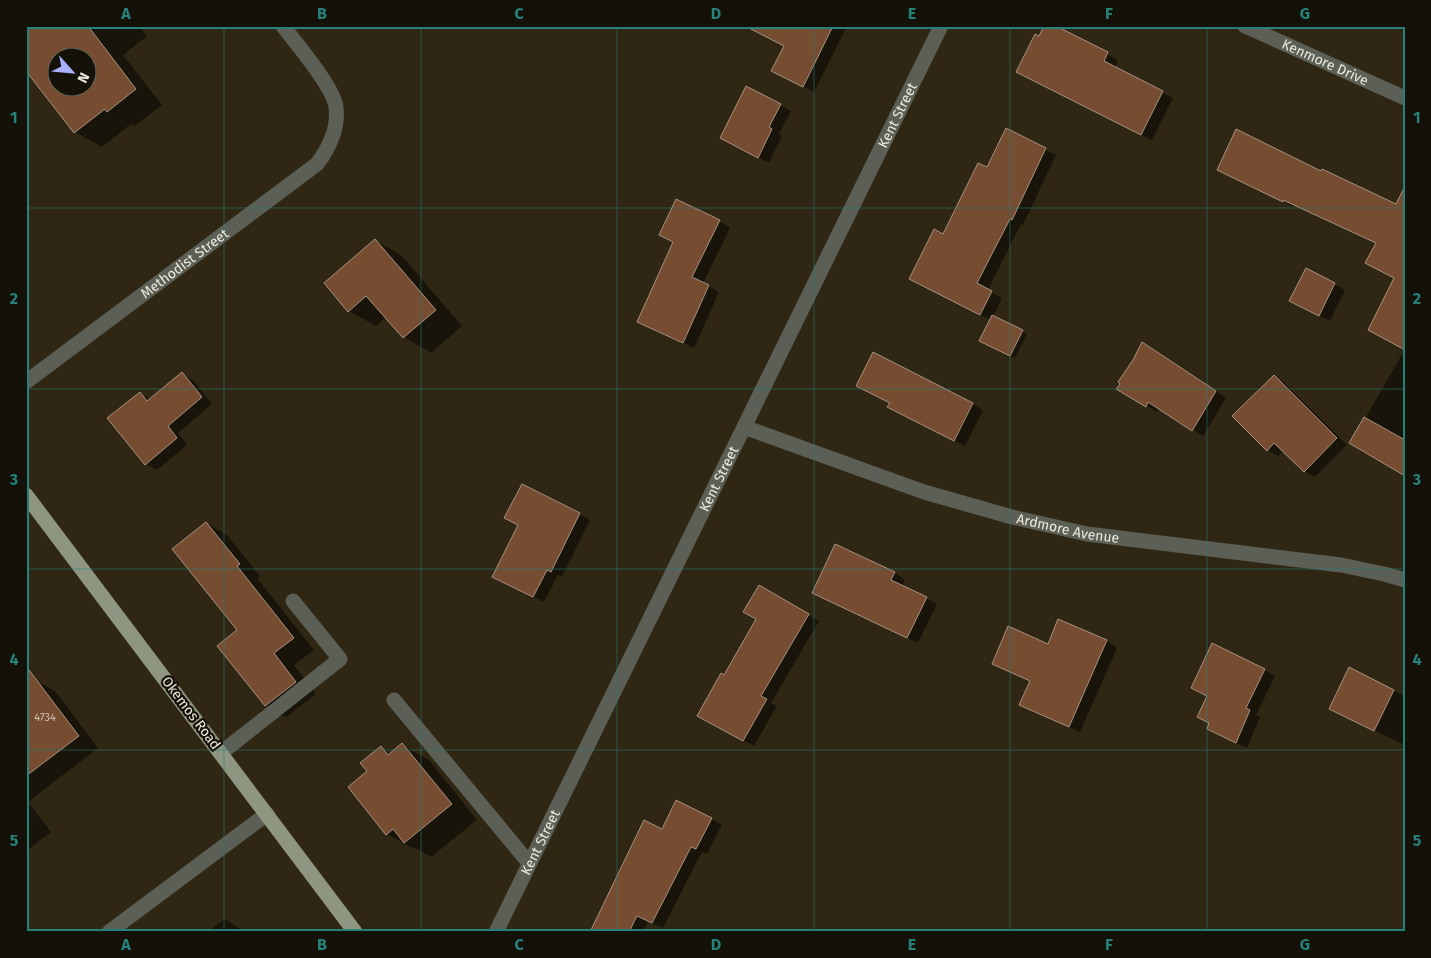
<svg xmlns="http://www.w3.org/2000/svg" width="1431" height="958" viewBox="0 0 1431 958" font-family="'Fira Sans',sans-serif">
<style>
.shadow{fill:#0007;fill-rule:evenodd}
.building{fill:#764d31;stroke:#a79183;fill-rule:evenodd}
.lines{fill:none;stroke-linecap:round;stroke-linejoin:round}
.minor{stroke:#5c5f55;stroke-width:15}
.major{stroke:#8e9581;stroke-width:15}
.grid{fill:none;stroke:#258179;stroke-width:1;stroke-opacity:0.55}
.labels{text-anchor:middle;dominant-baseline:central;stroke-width:4.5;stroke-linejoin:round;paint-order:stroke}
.number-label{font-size:11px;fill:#cfc1b1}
.street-label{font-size:14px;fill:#ede8dc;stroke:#141108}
.neatline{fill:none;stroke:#258179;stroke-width:2}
.grid-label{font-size:16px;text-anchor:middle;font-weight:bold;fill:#258179}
</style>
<rect width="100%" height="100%" fill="#2f2714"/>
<g class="shadow">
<path d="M 26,26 L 139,26 L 147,36 L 123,55 L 162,105 L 135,126 L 131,124 L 102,147 L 75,132 ZM 58,58 L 88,58 L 88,88 L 58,88 Z"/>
<path d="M 774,26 L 847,26 L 814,92 L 772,71 L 785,46 Z"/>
<path d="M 1064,32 L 1118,60 L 1114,68 L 1173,98 L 1152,140 L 1028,78 L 1040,38 Z"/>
<path d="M 780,105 L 791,111 L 779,134 L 782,136 L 769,163 L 732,144 Z"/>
<path d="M 1006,130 L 1056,155 L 1023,225 L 1021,224 L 988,290 L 1002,298 L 993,317 L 1027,334 L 1015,358 L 986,343 L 991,320 L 921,285 L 944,235 L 988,169 Z"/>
<path d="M 1322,173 L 1377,244 L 1294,205 L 1294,207 L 1229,175 Z"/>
<path d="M 719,221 L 730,228 L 703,283 L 719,292 L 694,348 L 649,327 Z"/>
<path d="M 375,240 L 402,256 L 462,326 L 431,353 L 404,337 L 386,317 L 376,326 L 349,311 Z"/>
<path d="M 1334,284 L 1345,290 L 1330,321 L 1302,307 Z"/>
<path d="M 1143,343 L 1226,398 L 1203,436 L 1159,408 L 1157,412 L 1118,389 Z"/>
<path d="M 1401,356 L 1405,358 L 1405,474 L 1351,443 Z"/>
<path d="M 182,374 L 193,380 L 212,404 L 178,433 L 187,445 L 157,470 L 146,464 L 140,393 L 151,400 Z"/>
<path d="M 1274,376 L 1284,383 L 1347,445 L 1315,477 L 1305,471 L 1284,450 L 1278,456 L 1267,450 Z"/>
<path d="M 972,404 L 983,410 L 965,446 L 900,413 Z"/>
<path d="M 579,514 L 590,520 L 562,577 L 558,575 L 544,602 L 504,582 Z"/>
<path d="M 206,523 L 227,535 L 260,576 L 257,578 L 314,650 L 294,665 L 316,694 L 286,717 L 266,705 Z"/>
<path d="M 836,546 L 895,573 L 905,580 L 902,586 L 937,604 L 918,643 L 824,598 Z"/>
<path d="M 759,587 L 819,621 L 771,703 L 777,706 L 754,746 L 699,715 L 724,676 L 758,619 Z"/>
<path d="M 1059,620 L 1107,641 L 1117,648 L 1080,732 L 1032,711 L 1021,705 L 1031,682 L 994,664 L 1048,645 Z"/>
<path d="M 1349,669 L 1405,696 L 1405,745 L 1341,715 Z"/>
<path d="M 1265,670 L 1275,676 L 1256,715 L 1260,717 L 1247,748 L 1219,735 L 1211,724 L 1208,696 Z"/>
<path d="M 36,680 L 56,692 L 98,748 L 28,802 L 51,832 L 26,851 L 26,687 Z"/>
<path d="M 402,745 L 429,760 L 477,820 L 431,857 L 415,848 L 414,849 L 387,834 L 369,771 L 381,748 L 392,754 Z"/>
<path d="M 711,819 L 722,825 L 707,854 L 702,852 L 663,928 L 648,921 L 643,932 L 593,932 L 662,831 Z"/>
<path d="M 224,919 L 244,931 L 245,932 L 208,932 Z"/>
</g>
<g class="building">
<path d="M 26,26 L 88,26 L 136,89 L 107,112 L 105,109 L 74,133 L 26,71 ZM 58,58 L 88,58 L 88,88 L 58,88 Z"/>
<path d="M 745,26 L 833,26 L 803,87 L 771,71 L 784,46 Z"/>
<path d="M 1044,26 L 1056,26 L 1108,52 L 1104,61 L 1163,91 L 1141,135 L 1016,72 L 1035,34 L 1039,36 Z"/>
<path d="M 746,86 L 781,104 L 769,127 L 772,129 L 758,158 L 720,138 Z"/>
<path d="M 1006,128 L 1046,148 L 1012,220 L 1010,219 L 977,283 L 992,291 L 980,315 L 909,279 L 934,229 L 943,234 L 978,163 L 987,167 Z"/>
<path d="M 1236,129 L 1321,171 L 1322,169 L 1396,204 L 1405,186 L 1405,350 L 1368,330 L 1394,278 L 1365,263 L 1376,243 L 1283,200 L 1283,202 L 1217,170 Z"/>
<path d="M 676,199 L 720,220 L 692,277 L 709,285 L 683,343 L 637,322 L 673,242 L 659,235 Z"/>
<path d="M 375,239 L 436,310 L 403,338 L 366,296 L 348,312 L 324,283 Z"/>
<path d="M 1306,268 L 1335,283 L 1319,316 L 1289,301 Z"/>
<path d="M 992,315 L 1023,330 L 1010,356 L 979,341 Z"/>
<path d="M 1142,342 L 1216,391 L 1192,431 L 1148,402 L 1146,407 L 1116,389 L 1120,384 L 1118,382 L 1133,360 Z"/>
<path d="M 873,352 L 973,403 L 954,441 L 887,407 L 890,403 L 856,386 Z"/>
<path d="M 182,372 L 202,397 L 168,426 L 177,438 L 145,465 L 107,418 L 140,392 L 147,401 Z"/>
<path d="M 1274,375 L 1337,438 L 1304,472 L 1274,443 L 1267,451 L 1232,416 Z"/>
<path d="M 1364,417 L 1405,440 L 1405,476 L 1349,443 Z"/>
<path d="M 522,484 L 580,513 L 551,572 L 547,570 L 533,597 L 492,577 L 518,525 L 504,518 Z"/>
<path d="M 206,522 L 240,564 L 237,566 L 294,638 L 274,653 L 296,682 L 265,706 L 217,646 L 237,630 L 172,549 Z"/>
<path d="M 835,544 L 895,572 L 891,580 L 927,597 L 907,638 L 812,593 Z"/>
<path d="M 759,585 L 809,614 L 761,696 L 767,699 L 743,741 L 697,716 L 721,673 L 724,675 L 756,619 L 743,612 Z"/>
<path d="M 1058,619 L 1107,640 L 1069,727 L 1019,705 L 1030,681 L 992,664 L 1008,626 L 1048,644 Z"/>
<path d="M 1212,643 L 1265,669 L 1246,708 L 1250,710 L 1236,743 L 1207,729 L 1209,723 L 1197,717 L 1207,696 L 1191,688 Z"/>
<path d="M 26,666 L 79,736 L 26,776 Z"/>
<path d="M 1349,667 L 1394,690 L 1374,731 L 1329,709 Z"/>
<path d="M 402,743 L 452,804 L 404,843 L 393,829 L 386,835 L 348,787 L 367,771 L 360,763 L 381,746 L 388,755 Z"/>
<path d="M 676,800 L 712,818 L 696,849 L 691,847 L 652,923 L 637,916 L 629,932 L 590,932 L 644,820 L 662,829 Z"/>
</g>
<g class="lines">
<g class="minor">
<path id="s1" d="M 1245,26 L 1405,98"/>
<path id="s2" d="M 26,382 L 317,164 C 323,156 329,147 332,137 C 336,129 337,116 336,107 C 333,86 297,45 283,26"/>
<path id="s3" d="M 744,427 L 924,492 L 1012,517 L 1087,534 L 1341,565 L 1384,574 L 1405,580"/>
<path d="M 394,700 L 529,863"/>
<path d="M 221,753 L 340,659 L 293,601"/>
<path d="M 109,932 L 267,814"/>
<path id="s4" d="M 496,932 L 941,26"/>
</g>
<path class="major" d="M 26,495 L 355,932"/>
</g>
<path class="grid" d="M 224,26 L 224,932M 421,26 L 421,932M 617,26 L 617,932M 814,26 L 814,932M 1010,26 L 1010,932M 1207,26 L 1207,932M 26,208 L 1405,208M 26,389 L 1405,389M 26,569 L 1405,569M 26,750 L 1405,750"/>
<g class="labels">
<g class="number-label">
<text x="45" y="717">4734</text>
</g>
<g class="street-label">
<text stroke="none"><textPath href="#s1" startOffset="88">Kenmore Drive</textPath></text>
<text stroke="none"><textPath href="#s4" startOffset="910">Kent Street</textPath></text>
<text stroke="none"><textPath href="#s2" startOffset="198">Methodist Street</textPath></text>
<text stroke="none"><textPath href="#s4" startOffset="505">Kent Street</textPath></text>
<text stroke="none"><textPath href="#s3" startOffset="340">Ardmore Avenue</textPath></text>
<text transform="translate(191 713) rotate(53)">Okemos Road</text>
<text stroke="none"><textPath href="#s4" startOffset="100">Kent Street</textPath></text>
</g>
</g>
<rect width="1431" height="958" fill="none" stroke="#141108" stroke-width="55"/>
<g transform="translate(72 72) rotate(117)"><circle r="24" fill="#141108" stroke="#6b675d"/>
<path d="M0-4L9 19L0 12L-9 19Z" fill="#a9b0fc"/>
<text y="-8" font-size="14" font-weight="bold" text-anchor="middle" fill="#ede8dc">N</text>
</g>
<rect x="28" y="28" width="1376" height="902" class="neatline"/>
<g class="grid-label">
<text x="126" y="19">A</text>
<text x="322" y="19">B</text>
<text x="519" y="19">C</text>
<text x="716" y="19">D</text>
<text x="912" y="19">E</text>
<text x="1109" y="19">F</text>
<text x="1305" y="19">G</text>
<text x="14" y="123">1</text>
<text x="1417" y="123">1</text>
<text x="14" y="304">2</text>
<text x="1417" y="304">2</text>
<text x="14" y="485">3</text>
<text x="1417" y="485">3</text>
<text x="14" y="665">4</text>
<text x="1417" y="665">4</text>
<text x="14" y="846">5</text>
<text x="1417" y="846">5</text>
<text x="126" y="950">A</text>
<text x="322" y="950">B</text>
<text x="519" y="950">C</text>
<text x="716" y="950">D</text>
<text x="912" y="950">E</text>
<text x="1109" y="950">F</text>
<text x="1305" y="950">G</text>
</g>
</svg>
